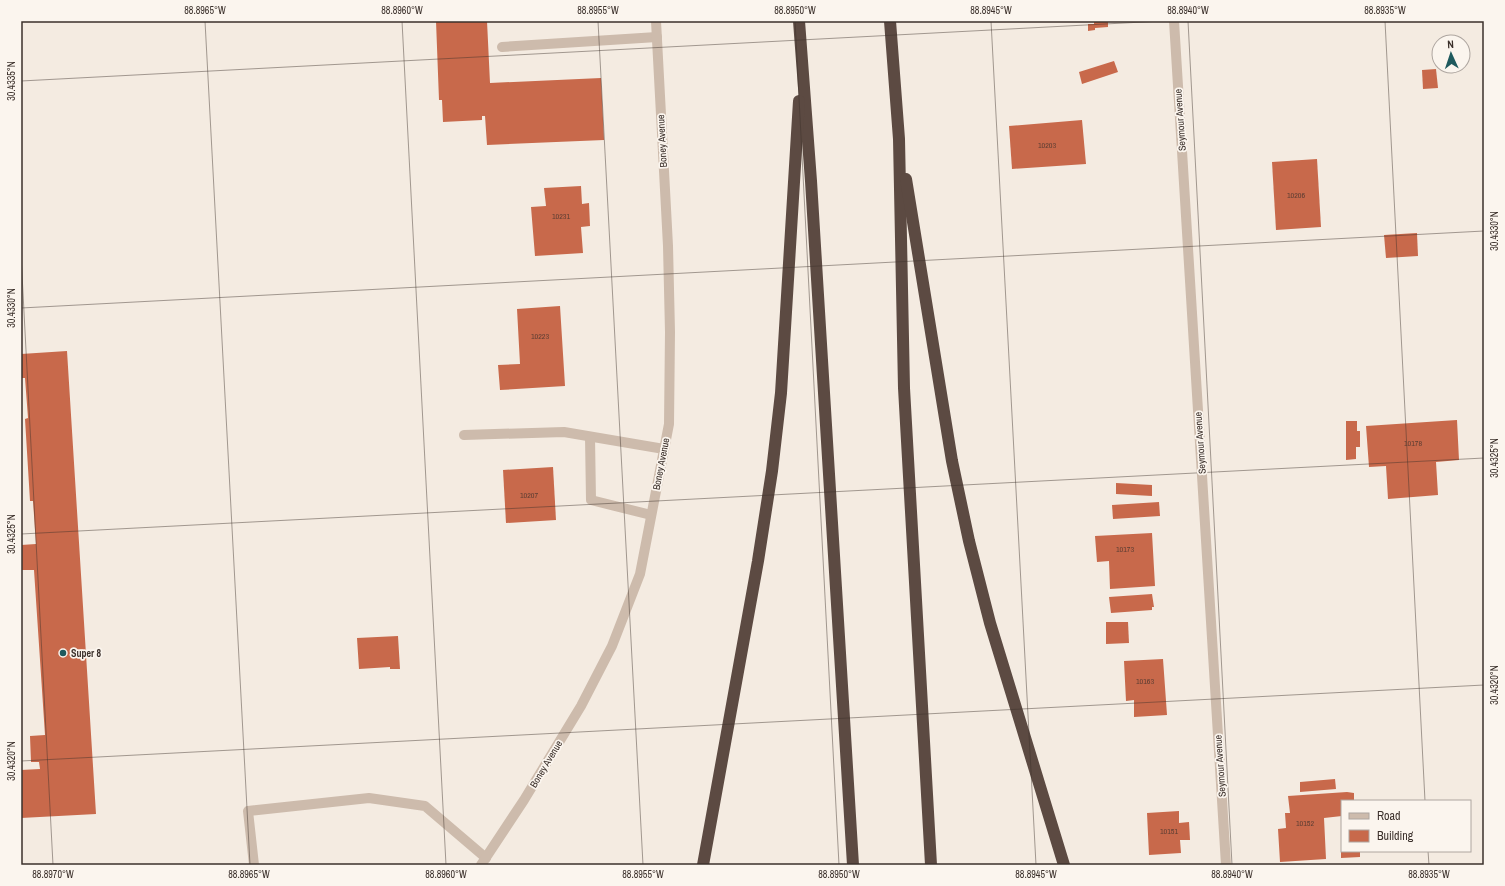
<svg xmlns="http://www.w3.org/2000/svg" width="1505" height="886" viewBox="0 0 1505 886" font-family="'Archivo Narrow',sans-serif">
<style>
.building{fill:#c8694b}
.lines{fill:none;stroke-linecap:round;stroke-linejoin:round}
.service{stroke:#cdbbac;stroke-width:10}
.minor{stroke:#cdbbac;stroke-width:10}
.tertiary{stroke:#cdbbac;stroke-width:10}
.motorway{stroke:#5c4a42;stroke-width:12}
.ticks{fill:none;stroke:#3b302b;stroke-width:1;stroke-opacity:0.45}
.poi-dot{fill:#1f5a5e;stroke:#fbf5ee;stroke-width:1.5}
.labels{text-anchor:middle;dominant-baseline:central;stroke-width:3.5;stroke-linejoin:round;paint-order:stroke}
.number-label{font-size:8px;fill:#5e3e33}
.street-label{font-size:10px;fill:#3b302b;stroke:#fbf5ee}
.poi-label{font-size:10px;font-weight:bold;fill:#3b302b;stroke:#fbf5ee;text-anchor:start}
.neatline{fill:none;stroke:#3b302b;stroke-width:1.5}
.ticks-label{font-size:10px;text-anchor:middle;fill:#3b302b}
</style>
<rect width="100%" height="100%" fill="#f4ebe1"/>
<g class="building">
<path d="M 436,21 L 487,21 L 490,83 L 601,78 L 604,140 L 487,145 L 485,116 L 482,116 L 482,120 L 443,122 L 442,100 L 439,100 Z"/>
<path d="M 1094,21 L 1108,21 L 1108,27 L 1095,28 L 1095,30 L 1088,31 L 1088,24 L 1094,24 Z"/>
<path d="M 1114,61 L 1118,72 L 1082,84 L 1079,72 Z"/>
<path d="M 1436,69 L 1438,88 L 1423,89 L 1422,70 Z"/>
<path d="M 1082,120 L 1086,164 L 1012,169 L 1009,126 Z"/>
<path d="M 1317,159 L 1321,227 L 1276,230 L 1272,162 Z"/>
<path d="M 581,186 L 582,204 L 589,203 L 590,226 L 581,227 L 583,253 L 535,256 L 531,207 L 546,206 L 544,188 Z"/>
<path d="M 1417,233 L 1418,256 L 1386,258 L 1384,235 Z"/>
<path d="M 560,306 L 565,386 L 500,390 L 498,365 L 520,364 L 517,309 Z"/>
<path d="M 67,351 L 96,814 L 21,818 L 21,770 L 40,769 L 39,762 L 31,762 L 30,736 L 45,735 L 34,570 L 21,570 L 21,545 L 36,544 L 33,501 L 30,501 L 25,419 L 28,418 L 25,378 L 21,378 L 21,354 Z"/>
<path d="M 1457,420 L 1459,460 L 1436,462 L 1438,495 L 1388,499 L 1386,466 L 1369,467 L 1366,426 Z"/>
<path d="M 1346,421 L 1357,421 L 1357,431 L 1360,431 L 1360,447 L 1356,447 L 1356,459 L 1346,460 Z"/>
<path d="M 553,467 L 556,520 L 506,523 L 503,470 Z"/>
<path d="M 1116,483 L 1152,485 L 1152,496 L 1116,494 Z"/>
<path d="M 1159,502 L 1160,516 L 1113,519 L 1112,505 Z"/>
<path d="M 1152,533 L 1155,586 L 1110,589 L 1109,561 L 1097,562 L 1095,536 Z"/>
<path d="M 1152,594 L 1154,607 L 1152,607 L 1152,610 L 1111,613 L 1109,597 Z"/>
<path d="M 1106,622 L 1128,622 L 1129,643 L 1106,644 Z"/>
<path d="M 398,636 L 400,669 L 390,669 L 390,667 L 359,669 L 357,638 Z"/>
<path d="M 1163,659 L 1167,715 L 1134,717 L 1134,700 L 1126,701 L 1124,661 Z"/>
<path d="M 1335,779 L 1336,789 L 1300,792 L 1300,782 Z"/>
<path d="M 1347,792 L 1354,793 L 1354,801 L 1342,801 L 1342,816 L 1324,818 L 1326,859 L 1280,862 L 1278,829 L 1286,828 L 1285,813 L 1290,813 L 1288,796 Z"/>
<path d="M 1179,811 L 1179,823 L 1189,822 L 1190,840 L 1180,840 L 1181,853 L 1149,855 L 1147,813 Z"/>
<path d="M 1341,851 L 1360,851 L 1360,857 L 1341,858 Z"/>
</g>
<g class="lines">
<g class="service">
<path d="M 502,47 L 657,37"/>
<path d="M 464,435 L 564,432 L 664,449"/>
<path d="M 590,437 L 591,500 L 651,515"/>
<path d="M 254,865 L 248,811 L 369,798 L 425,806 L 486,858"/>
</g>
<path class="minor" d="M 1174,21 L 1226,865"/>
<path class="tertiary" d="M 481,865 L 524,800 L 581,706 L 612,646 L 640,574 L 669,424 L 670,332 L 668,246 L 656,21"/>
<g class="motorway">
<path d="M 799,21 L 811,181 L 853,865"/>
<path d="M 890,21 L 899,139 L 904,388 L 931,865"/>
<path d="M 906,179 L 952,461 L 969,541 L 990,623 L 1064,865"/>
<path d="M 703,865 L 758,561 L 772,471 L 781,393 L 799,101"/>
</g>
</g>
<path class="ticks" d="M 205,21 L 250,865M 402,21 L 446,865M 598,21 L 643,865M 795,21 L 839,865M 991,21 L 1036,865M 1188,21 L 1232,865M 1385,21 L 1425,801M 21,81 L 1162,21M 21,255 L 53,865M 21,308 L 1484,231M 21,534 L 1484,458M 21,761 L 1484,685M 1428,851 L 1429,865"/>
<circle class="poi-dot" cx="63" cy="653" r="4"/>
<g class="labels">
<g class="number-label">
<text x="1047" y="145">10203</text>
<text x="1296" y="195">10206</text>
<text x="561" y="216">10231</text>
<text x="540" y="336">10223</text>
<text x="1413" y="443">10178</text>
<text x="529" y="495">10207</text>
<text x="1125" y="549">10173</text>
<text x="1145" y="681">10163</text>
<text x="1305" y="823">10152</text>
<text x="1169" y="831">10151</text>
</g>
<g class="street-label">
<text transform="translate(1180 120) rotate(-94)">Seymour Avenue</text>
<text transform="translate(662 141) rotate(-93)">Boney Avenue</text>
<text transform="translate(1200 443) rotate(-94)">Seymour Avenue</text>
<text transform="translate(661 464) rotate(-79)">Boney Avenue</text>
<text transform="translate(546 764) rotate(-59)">Boney Avenue</text>
<text transform="translate(1220 766) rotate(-94)">Seymour Avenue</text>
</g>
<g class="poi-label">
<text x="71" y="653">Super 8</text>
</g>
</g>
<rect width="1505" height="886" fill="none" stroke="#fbf5ee" stroke-width="44"/>
<rect x="1341" y="800" width="130" height="52" fill="#fbf5ee" stroke="#aea6a0"/>
<rect x="1349" y="813" width="20" height="6" fill="#cdbbac" stroke="#aea6a0"/>
<text x="1377" y="820" font-size="12" fill="#3b302b">Road</text>
<rect x="1349" y="830" width="20" height="12" fill="#c8694b" stroke="#aea6a0"/>
<text x="1377" y="840" font-size="12" fill="#3b302b">Building</text>
<g transform="translate(1451 54) rotate(357)"><circle r="19" fill="#fbf5ee" stroke="#aea6a0"/>
<path d="M0-3L7 15L0 10L-7 15Z" fill="#1f5a5e"/>
<text y="-6" font-size="11" font-weight="bold" text-anchor="middle" fill="#3b302b">N</text>
</g>
<rect x="22" y="22" width="1461" height="842" class="neatline"/>
<g class="ticks-label">
<text x="205" y="14">88.8965°W</text>
<text x="402" y="14">88.8960°W</text>
<text x="598" y="14">88.8955°W</text>
<text x="795" y="14">88.8950°W</text>
<text x="991" y="14">88.8945°W</text>
<text x="1188" y="14">88.8940°W</text>
<text x="1385" y="14">88.8935°W</text>
<text transform="translate(11 81) rotate(-90)" y="4">30.4335°N</text>
<text transform="translate(1494 231) rotate(-90)" y="4">30.4330°N</text>
<text transform="translate(11 308) rotate(-90)" y="4">30.4330°N</text>
<text transform="translate(1494 458) rotate(-90)" y="4">30.4325°N</text>
<text transform="translate(11 534) rotate(-90)" y="4">30.4325°N</text>
<text transform="translate(1494 685) rotate(-90)" y="4">30.4320°N</text>
<text transform="translate(11 761) rotate(-90)" y="4">30.4320°N</text>
<text x="53" y="878">88.8970°W</text>
<text x="249" y="878">88.8965°W</text>
<text x="446" y="878">88.8960°W</text>
<text x="643" y="878">88.8955°W</text>
<text x="839" y="878">88.8950°W</text>
<text x="1036" y="878">88.8945°W</text>
<text x="1232" y="878">88.8940°W</text>
<text x="1429" y="878">88.8935°W</text>
</g>
</svg>
